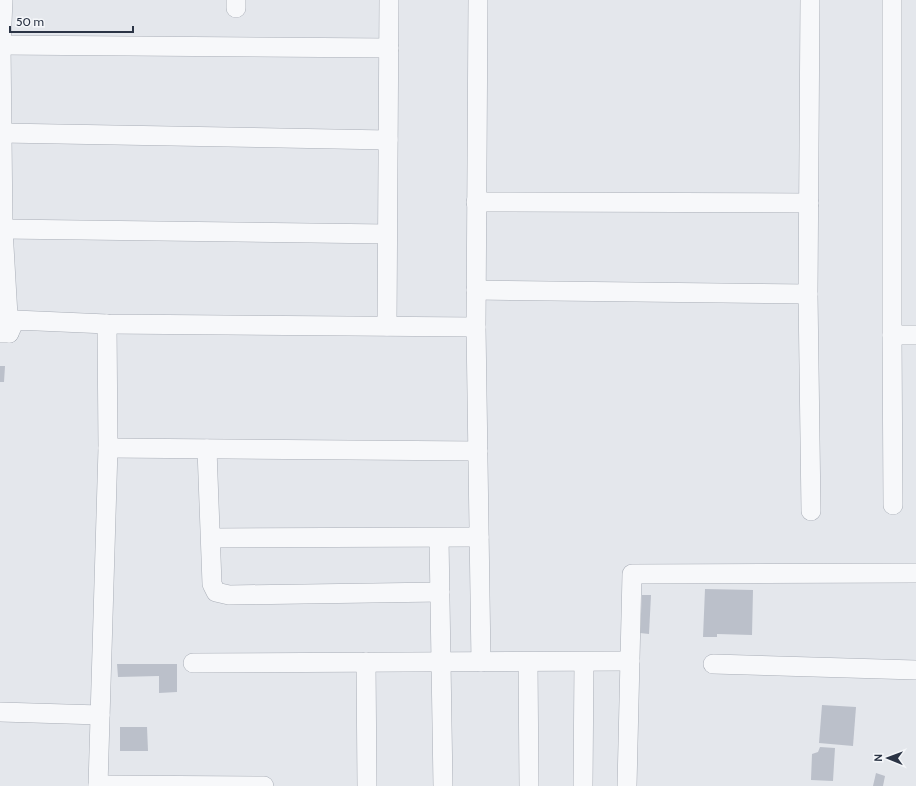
<svg xmlns="http://www.w3.org/2000/svg" width="916" height="786" viewBox="0 0 916 786" font-family="Cabin,sans-serif">
<style>
.building{fill:#bbc0ca}
.lines{fill:none;stroke-linecap:round;stroke-linejoin:round}
.minor-casing{stroke:#a9aeb7;stroke-width:20}
.minor{stroke:#f7f8fa;stroke-width:19}
</style>
<rect width="100%" height="100%" fill="#e4e7ec"/>
<g class="building">
<path d="M 0,366 L 5,366 L 4,382 L 0,382 Z"/>
<path d="M 705,589 L 753,590 L 752,635 L 717,634 L 717,637 L 703,637 Z"/>
<path d="M 642,595 L 651,595 L 649,634 L 640,633 Z"/>
<path d="M 117,664 L 177,664 L 177,692 L 159,693 L 159,676 L 118,677 Z"/>
<path d="M 822,705 L 856,707 L 853,746 L 819,743 Z"/>
<path d="M 120,727 L 147,727 L 148,751 L 120,751 Z"/>
<path d="M 820,747 L 835,748 L 833,781 L 811,780 L 812,754 L 818,752 Z"/>
<path d="M 876,773 L 885,776 L 883,786 L 873,786 Z"/>
</g>
<g class="lines">
<g class="minor-casing">
<g id="minor">
<path d="M 3,0 L 1,45 L 3,229 L 9,333"/>
<path d="M 236,0 L 236,8"/>
<path d="M 478,0 L 476,327 L 481,662"/>
<path d="M 810,0 L 808,294 L 811,511"/>
<path d="M 892,0 L 892,335 L 893,505"/>
<path d="M 1,45 L 389,48"/>
<path d="M 2,133 L 388,140"/>
<path d="M 476,202 L 809,203"/>
<path d="M 3,229 L 387,234"/>
<path d="M 476,290 L 808,294"/>
<path d="M 387,326 L 389,0"/>
<path d="M 0,333 L 9,333 L 15,320 L 107,324 L 476,327"/>
<path d="M 892,335 L 916,335"/>
<path d="M 108,448 L 478,451"/>
<path d="M 207,449 L 212,584 L 216,592 L 229,595 L 440,592"/>
<path d="M 211,538 L 479,537"/>
<path d="M 439,538 L 443,786"/>
<path d="M 366,662 L 367,786"/>
<path d="M 528,662 L 529,786"/>
<path d="M 193,663 L 630,661"/>
<path d="M 713,664 L 916,670"/>
<path d="M 0,712 L 100,715"/>
<path d="M 98,785 L 264,786"/>
<path d="M 98,786 L 108,448 L 107,324"/>
<path d="M 583,786 L 584,662"/>
<path d="M 627,786 L 632,574 L 916,573"/>
</g>
</g>
<use href="#minor" class="minor"/>
</g>
<g transform="translate(888 758) rotate(271)" stroke="#f4f6f9" stroke-width="3" paint-order="stroke">
<path d="M0-3L7 15L0 10L-7 15Z" fill="#2b3445"/>
<text y="-6" font-size="11" font-weight="bold" text-anchor="middle" fill="#2b3445">N</text>
</g>
<path d="M10 26v6h123v-6" fill="none" stroke="#2b3445" stroke-width="2"/>
<text x="16" y="26" font-size="12" fill="#2b3445" stroke="#f4f6f9" stroke-width="3" paint-order="stroke">50 m</text>
</svg>
